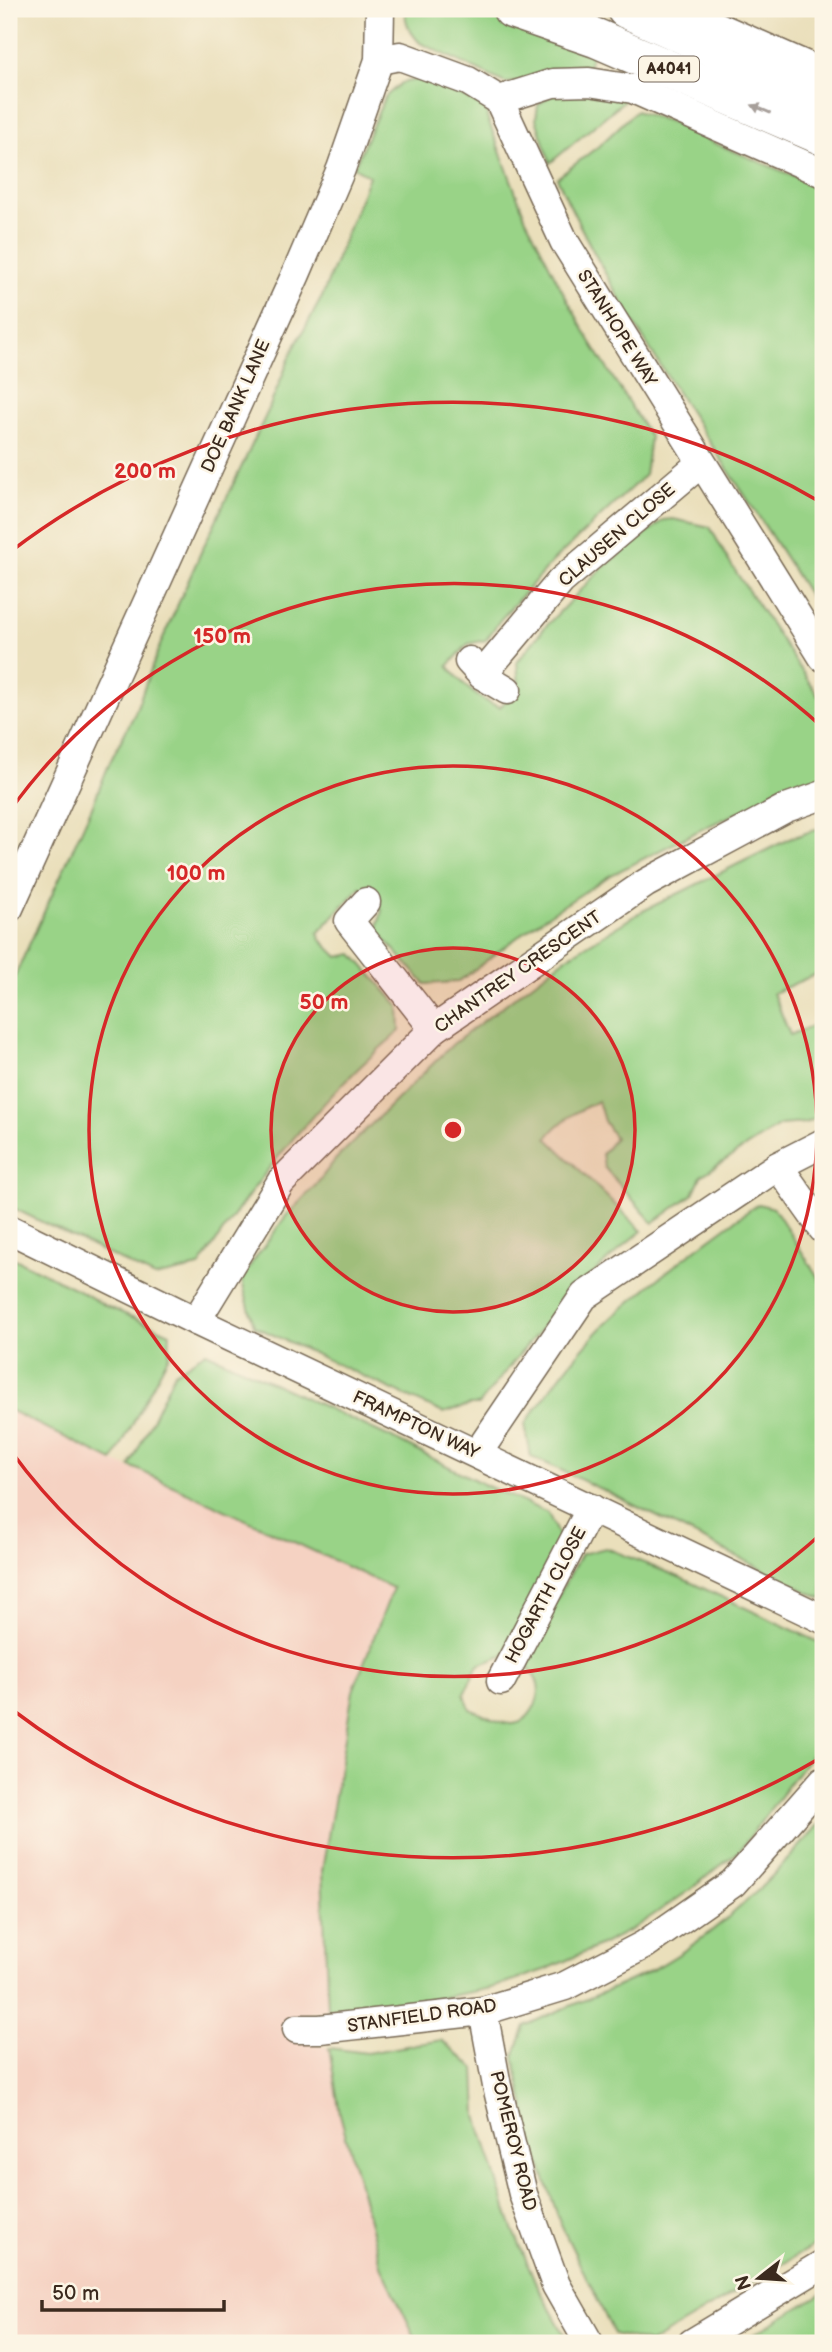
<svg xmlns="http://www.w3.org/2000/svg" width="832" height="2352" viewBox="0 0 832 2352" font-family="'Balsamiq Sans',sans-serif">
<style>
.built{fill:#f5d2c2}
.green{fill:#99d387;stroke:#6a7e52;stroke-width:2}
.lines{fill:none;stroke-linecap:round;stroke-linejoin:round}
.street-casing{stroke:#786955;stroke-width:31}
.highway-casing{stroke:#786955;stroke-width:41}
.street{stroke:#fff;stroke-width:28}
.highway{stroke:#fff;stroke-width:38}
.oneway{fill:#a79f9a}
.ring{fill:none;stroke:#d62828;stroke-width:3.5}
.labels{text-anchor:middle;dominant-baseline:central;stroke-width:5;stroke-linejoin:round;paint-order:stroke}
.shield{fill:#fcf5e5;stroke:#75675a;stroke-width:2}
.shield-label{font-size:16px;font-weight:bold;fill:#3b2a1e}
.street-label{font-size:18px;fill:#3b2a1e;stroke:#fcf5e5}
.centre{fill:#d62828;stroke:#fcf5e5;stroke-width:3.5}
.ring-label{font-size:21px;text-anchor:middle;font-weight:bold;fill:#d62828;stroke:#fcf5e5;stroke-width:5;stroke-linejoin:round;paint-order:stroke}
</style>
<rect width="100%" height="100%" fill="#fcf5e5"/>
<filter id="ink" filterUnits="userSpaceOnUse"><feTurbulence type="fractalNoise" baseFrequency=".0143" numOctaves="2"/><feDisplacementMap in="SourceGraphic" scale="14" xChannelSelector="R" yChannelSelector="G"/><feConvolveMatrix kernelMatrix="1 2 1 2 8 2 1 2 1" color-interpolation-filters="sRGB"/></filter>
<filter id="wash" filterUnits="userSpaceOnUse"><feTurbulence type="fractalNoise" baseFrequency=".00686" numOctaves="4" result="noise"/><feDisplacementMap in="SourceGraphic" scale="28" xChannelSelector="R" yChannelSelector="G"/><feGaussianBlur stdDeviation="1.57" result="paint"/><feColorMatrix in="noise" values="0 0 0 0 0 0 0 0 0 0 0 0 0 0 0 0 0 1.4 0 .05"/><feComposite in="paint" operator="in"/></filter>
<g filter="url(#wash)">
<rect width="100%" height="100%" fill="#eadfbb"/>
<path class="built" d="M 9,1410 L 113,1461 L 176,1487 L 394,1588 L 353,1691 L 322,1871 L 328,2009 L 301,2016 L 298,2038 L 329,2048 L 340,2114 L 382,2268 L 418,2343 L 9,2343 Z"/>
<g class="green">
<path d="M 405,9 L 480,9 L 592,55 L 585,74 L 523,82 L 505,83 L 420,43 C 410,32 405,24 405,9 Z"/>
<path d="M 420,79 L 430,81 L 487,108 L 487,117 L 526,219 L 563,292 L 590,341 L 650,437 L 645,475 L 552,562 L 500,620 L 486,640 L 468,644 L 448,666 C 463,684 477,700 500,707 L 519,687 L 517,662 L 546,626 L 601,569 L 664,520 L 673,519 L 710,527 L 728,560 L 823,703 L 823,782 L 777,795 L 704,828 L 609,876 L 535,924 L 458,982 L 425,984 L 377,931 L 382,910 L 360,887 L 318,933 L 321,940 L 338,957 L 353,954 L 399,1006 L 400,1031 C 320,1097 255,1181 199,1267 L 155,1277 L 9,1206 L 9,989 L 91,809 L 110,762 L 134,715 L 161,643 L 201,552 L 268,411 L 292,352 L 322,297 L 369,176 L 354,167 L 385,97 L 401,83 Z"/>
<path d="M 568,90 L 626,99 L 550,163 L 536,119 L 538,105 L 551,95 Z"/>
<path d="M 636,111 L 677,124 L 714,143 L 823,188 L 823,618 C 735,472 628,335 557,178 L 600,145 Z"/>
<path d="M 823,827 L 823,971 L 773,993 L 790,1035 L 822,1022 L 823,1024 L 823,1115 L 805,1123 L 780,1125 L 701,1176 L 693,1194 L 653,1223 L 604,1167 L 602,1154 L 615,1138 L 604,1121 L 598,1101 C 579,1110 559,1121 547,1138 L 642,1231 C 577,1283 529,1341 479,1405 L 470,1405 L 443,1413 L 254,1326 L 241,1278 L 286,1216 L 315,1186 L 335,1160 L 453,1044 L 566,958 L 641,912 L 789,839 Z"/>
<path d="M 758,1204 L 774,1208 L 823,1285 L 823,1599 C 750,1564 678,1526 605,1491 C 580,1480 557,1467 531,1457 L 525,1424 C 552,1387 580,1347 614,1316 C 659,1276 708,1239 758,1204 Z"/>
<path d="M 9,1256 L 78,1290 L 106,1306 L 170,1333 L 169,1355 L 113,1461 L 9,1410 Z"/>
<path d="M 206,1352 L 392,1438 L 485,1485 L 548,1513 L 562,1544 L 505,1655 L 478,1665 L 464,1694 L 470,1709 C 483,1714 496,1723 511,1724 C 528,1725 542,1699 538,1684 C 537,1678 530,1671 526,1665 L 554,1604 L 581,1554 L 606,1548 L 679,1577 L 823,1644 L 823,1739 L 739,1851 L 690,1890 L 631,1930 L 599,1946 L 547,1969 L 491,1988 L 434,1999 L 371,2007 L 328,2009 L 322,1871 L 353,1691 L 393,1588 L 130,1466 L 175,1372 Z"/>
<path d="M 823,1819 L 823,2240 L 650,2343 L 614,2334 L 561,2225 L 531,2138 L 514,2057 L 525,2026 C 567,2005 611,1992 652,1970 C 719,1934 775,1877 823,1819 Z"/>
<path d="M 441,2040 L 475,2069 L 477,2116 L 511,2224 L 535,2281 L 569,2343 L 418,2343 L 382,2268 L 340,2114 L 329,2048 L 367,2053 Z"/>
<path d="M 823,2293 L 823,2343 L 739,2343 Z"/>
</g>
</g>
<g filter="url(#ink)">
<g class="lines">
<g class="street-casing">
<g id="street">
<path d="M 678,9 L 823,73"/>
<path d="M 379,60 L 400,56 L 468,81 L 499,100 L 564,241 L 823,657"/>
<path d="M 499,100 L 553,83 L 589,82 L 633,89 L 823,173"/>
<path d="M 469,661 L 482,675 L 561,581 L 701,463"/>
<path d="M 482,675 L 507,690"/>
<path d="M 366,902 L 349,921 L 434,1029"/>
<path d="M 9,908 L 296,274 L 341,169 L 379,60 L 380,9"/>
<path d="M 778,1166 L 823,1229"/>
<path d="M 9,1229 L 196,1321 L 823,1619"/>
<path d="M 196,1321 L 281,1182 L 434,1029 L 646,883 L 786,808 L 823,795"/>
<path d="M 477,1454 L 584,1296 L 778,1166 L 823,1143"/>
<path d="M 501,1681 L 591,1508"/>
<path d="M 483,2011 L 497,2086 L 523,2194 L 556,2285 L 589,2343"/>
<path d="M 297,2029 L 320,2029 L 483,2011 L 565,1986 L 644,1945 L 733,1883 L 823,1781"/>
<path d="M 692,2343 L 823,2264"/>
</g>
</g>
<g class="highway-casing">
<g id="highway">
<path d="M 512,9 L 596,38 L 823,136"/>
<path d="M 626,9 L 823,97"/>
</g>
</g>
<use href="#street" class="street"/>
<use href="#highway" class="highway"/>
</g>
<defs><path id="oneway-solid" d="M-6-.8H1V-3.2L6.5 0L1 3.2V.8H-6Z" transform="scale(1.75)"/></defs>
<use class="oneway" href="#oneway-solid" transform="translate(761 109) rotate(-157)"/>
</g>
<circle cx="453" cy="1130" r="182" fill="#d62828" fill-opacity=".12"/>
<g class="ring">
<circle cx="453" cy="1130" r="182"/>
<circle cx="453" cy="1130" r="364"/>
<path d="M822 1533A546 546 0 0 1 11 1451M11 809A546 546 0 0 1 822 727"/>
<path d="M822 1757A728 728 0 0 1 10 1708M10 552A728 728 0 0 1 822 503"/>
</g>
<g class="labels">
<rect class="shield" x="639" y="56.5" width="60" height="25" rx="5"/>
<g class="shield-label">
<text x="669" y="69">A4041</text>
</g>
<g class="street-label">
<text transform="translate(617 328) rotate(58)">STANHOPE WAY</text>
<text transform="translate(236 406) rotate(-66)">DOE BANK LANE</text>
<text transform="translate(617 535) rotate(-41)">CLAUSEN CLOSE</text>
<text transform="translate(518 972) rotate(-35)">CHANTREY CRESCENT</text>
<text transform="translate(416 1425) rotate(25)">FRAMPTON WAY</text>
<text transform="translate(546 1595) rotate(-62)">HOGARTH CLOSE</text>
<text transform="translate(422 2016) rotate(-8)">STANFIELD ROAD</text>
<text transform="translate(513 2141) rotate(76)">POMEROY ROAD</text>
</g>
</g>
<circle cx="453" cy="1130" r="10" class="centre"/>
<g class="ring-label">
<text x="145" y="478">200 m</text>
<text x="222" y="643">150 m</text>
<text x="196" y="880">100 m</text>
<text x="324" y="1009">50 m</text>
</g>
<rect width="832" height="2352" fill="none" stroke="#fcf5e5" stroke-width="35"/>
<g transform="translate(759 2278) rotate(253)" stroke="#fcf5e5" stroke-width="5" paint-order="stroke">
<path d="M0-5L12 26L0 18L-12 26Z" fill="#3b2a1e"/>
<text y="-10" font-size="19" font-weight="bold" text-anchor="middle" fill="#3b2a1e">N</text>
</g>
<path d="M42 2300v10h182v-10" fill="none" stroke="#3b2a1e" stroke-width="3.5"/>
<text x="52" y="2300" font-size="21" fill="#3b2a1e" stroke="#fcf5e5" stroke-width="5" paint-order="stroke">50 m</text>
</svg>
